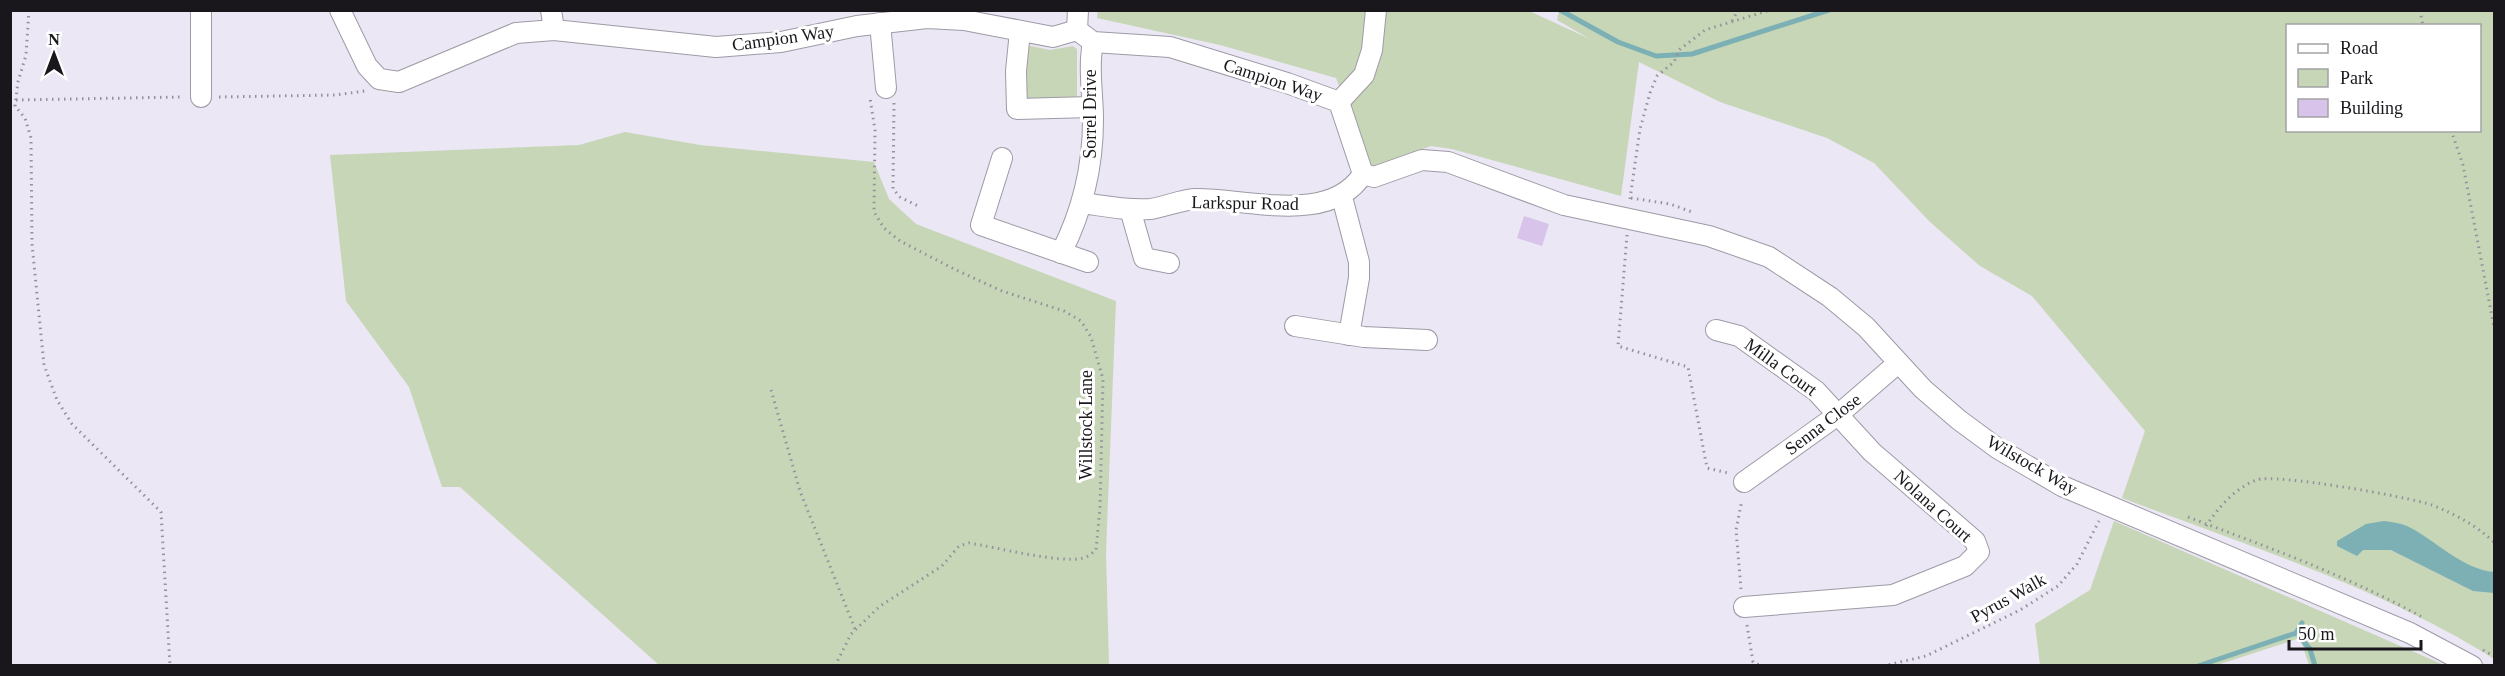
<svg xmlns="http://www.w3.org/2000/svg" width="2505" height="676" viewBox="0 0 2505 676" font-family="'Times New Roman',serif">
<style>
.green{fill:#c7d6b7;fill-rule:evenodd}
.water{fill:#7cb0b4}
.lines{fill:none;stroke-linecap:round;stroke-linejoin:round}
.stream{stroke:#7cb0b4;stroke-width:5}
.building{fill:#d8c4ea}
.minor-casing{stroke:#9e9aa6;stroke-width:22}
.path{stroke:#94919a;stroke-width:3;stroke-dasharray:1.5 4.5;stroke-linecap:butt}
.minor{stroke:#fff;stroke-width:20}
.labels{text-anchor:middle;dominant-baseline:central;stroke-width:6;stroke-linejoin:round;paint-order:stroke}
.street-label{font-size:18px;fill:#19171c;stroke:#fff}
</style>
<rect width="100%" height="100%" fill="#ebe7f4"/>
<g class="green">
<path d="M 1098,10 L 1527,10 L 1590,39 L 1557,20 L 1559,11 L 2494,11 L 2494,659 C 2380,587 2248,546 2122,498 L 2145,431 L 2032,296 L 1980,266 L 1930,222 L 1874,163 L 1827,138 L 1720,102 L 1639,62 L 1621,196 L 1452,149 L 1431,146 L 1372,167 L 1336,78 L 1220,45 L 1097,18 ZM 2288,26 L 2480,26 L 2480,130 L 2288,130 Z"/>
<path d="M 1026,45 L 1050,50 L 1073,46 L 1077,49 L 1077,100 L 1024,100 Z"/>
<path d="M 625,132 L 700,145 L 874,162 L 889,199 L 916,224 L 1116,301 L 1106,553 L 1109,665 L 659,665 L 460,487 L 442,487 L 409,387 L 346,301 L 330,155 L 579,145 Z"/>
<path d="M 2114,521 L 2444,665 L 2309,665 L 2300,638 L 2217,665 L 2040,665 L 2035,624 L 2090,590 Z"/>
</g>
<path class="water" d="M 2384,521 C 2391,522 2400,523 2407,526 C 2436,540 2461,569 2494,572 L 2494,593 L 2473,591 L 2391,550 L 2363,550 L 2357,556 L 2337,546 L 2337,541 L 2366,524 Z"/>
<g class="lines">
<g class="stream">
<path d="M 1560,10 L 1618,42 L 1656,56 L 1692,54 L 1829,10"/>
<path d="M 2296,633 L 2310,649 L 2315,666"/>
<path d="M 2198,666 L 2296,633 L 2302,623"/>
</g>
</g>
<path class="building" d="M 1524,216 L 1549,224 L 1542,246 L 1517,238 Z"/>
<g class="lines">
<g class="minor-casing">
<g id="minor">
<path d="M 201,10 L 201,97"/>
<path d="M 340,10 L 367,66 L 379,79 L 399,82 L 516,33 L 554,30 L 716,47 L 781,42 L 857,26 L 927,18 L 964,20 L 1053,37 L 1077,30 L 1093,42 L 1170,47 L 1287,83 L 1339,102 L 1363,174 L 1374,177 L 1422,160 L 1448,162 L 1564,205 L 1709,236 L 1769,257 L 1830,297 L 1866,327 L 1923,389 L 1959,420 L 1997,448 L 2062,486 L 2410,633 L 2472,666"/>
<path d="M 551,10 L 554,30"/>
<path d="M 880,23 L 886,88"/>
<path d="M 1077,30 L 1078,10"/>
<path d="M 1020,31 L 1016,71 L 1017,109 L 1092,107"/>
<path d="M 1339,102 L 1364,75 L 1372,50 L 1376,10"/>
<path d="M 1002,158 L 981,225 L 1088,262"/>
<path d="M 1342,197 L 1359,262 L 1359,278 L 1349,335"/>
<path d="M 1082,203 C 1104,206 1128,211 1150,209 C 1165,207 1180,200 1195,199 C 1246,198 1330,226 1363,174"/>
<path d="M 1130,209 L 1144,258 L 1169,263"/>
<path d="M 1061,253 C 1082,212 1093,167 1093,120 C 1093,94 1088,68 1093,42"/>
<path d="M 1295,326 L 1364,337 L 1427,340"/>
<path d="M 1716,330 L 1739,336 L 1816,391 L 1872,452 L 1975,541 L 1979,552 L 1965,566 L 1893,595 L 1744,607"/>
<path d="M 1744,482 L 1839,414 L 1898,363"/>
</g>
</g>
<g class="path">
<path d="M 29,10 L 26,55 L 18,82 L 15,106 L 25,118 L 31,138 L 32,244 L 44,365 L 57,400 L 72,424 L 161,512 L 170,666"/>
<path d="M 2420,10 L 2423,26"/>
<path d="M 1732,21 L 1738,10"/>
<path d="M 219,97 L 335,95 L 365,91"/>
<path d="M 16,100 L 182,97"/>
<path d="M 894,103 L 893,189 L 900,197 L 920,207"/>
<path d="M 2451,130 L 2463,165 L 2494,327"/>
<path d="M 1631,198 L 1670,204 L 1692,212"/>
<path d="M 1630,199 L 1640,129 L 1650,93 L 1657,76 L 1674,62 L 1679,50 L 1705,30 L 1770,10"/>
<path d="M 1627,235 L 1618,346 L 1688,367 L 1707,468 L 1728,473"/>
<path d="M 771,390 L 800,491 L 855,629"/>
<path d="M 2188,517 C 2267,547 2348,576 2422,617"/>
<path d="M 2206,526 C 2218,508 2234,489 2256,480 C 2275,473 2409,497 2432,505 C 2457,515 2475,525 2494,542"/>
<path d="M 1741,589 L 1736,530 L 1742,500"/>
<path d="M 1747,625 L 1753,662 L 1762,666"/>
<path d="M 2483,650 L 2494,656"/>
<path d="M 835,666 L 851,634 L 880,606 L 942,566 L 959,546 L 969,543 C 995,547 1061,564 1083,558 C 1088,557 1092,553 1096,550 L 1100,508 L 1103,379 L 1091,337 L 1081,321 L 1064,311 L 1002,291 L 956,270 L 900,241 L 884,228 L 874,212 L 875,130 L 870,98"/>
<path d="M 1883,666 L 1926,656 L 2020,610 L 2058,586 L 2077,564 L 2099,521"/>
</g>
<use href="#minor" class="minor"/>
</g>
<g class="labels">
<g class="street-label">
<text transform="translate(783 38) rotate(-8)">Campion Way</text>
<text transform="translate(1273 80) rotate(18)">Campion Way</text>
<text transform="translate(1090 114) rotate(-90)">Sorrel Drive</text>
<text transform="translate(1245 203) rotate(1)">Larkspur Road</text>
<text transform="translate(1781 367) rotate(36)">Milla Court</text>
<text transform="translate(1823 424) rotate(-37)">Senna Close</text>
<text transform="translate(1086 425) rotate(-90)">Willstock Lane</text>
<text transform="translate(2032 465) rotate(30)">Wilstock Way</text>
<text transform="translate(1933 506) rotate(42)">Nolana Court</text>
<text transform="translate(2008 598) rotate(-29)">Pyrus Walk</text>
</g>
</g>
<rect width="2505" height="676" fill="none" stroke="#19171c" stroke-width="24"/>
<rect x="2286" y="24" width="195" height="108" fill="#ffffff" stroke="#a3a2a4" stroke-width="1.5"/>
<rect x="2298" y="44" width="30" height="9" fill="#ffffff" stroke="#a3a2a4" stroke-width="1.5"/>
<text x="2340" y="54" font-size="18" fill="#19171c">Road</text>
<rect x="2298" y="69" width="30" height="18" fill="#c7d6b7" stroke="#a3a2a4" stroke-width="1.5"/>
<text x="2340" y="84" font-size="18" fill="#19171c">Park</text>
<rect x="2298" y="99" width="30" height="18" fill="#d8c4ea" stroke="#a3a2a4" stroke-width="1.5"/>
<text x="2340" y="114" font-size="18" fill="#19171c">Building</text>
<g transform="translate(54 54)" stroke="#ffffff" stroke-width="4.5" paint-order="stroke">
<path d="M0-4.5L10 22L0 15L-10 22Z" fill="#19171c"/>
<text y="-9" font-size="16" font-weight="bold" text-anchor="middle" fill="#19171c">N</text>
</g>
<path d="M2289 640v9h132v-9" fill="none" stroke="#19171c" stroke-width="3"/>
<text x="2298" y="640" font-size="18" fill="#19171c" stroke="#ffffff" stroke-width="4.5" paint-order="stroke">50 m</text>
</svg>
